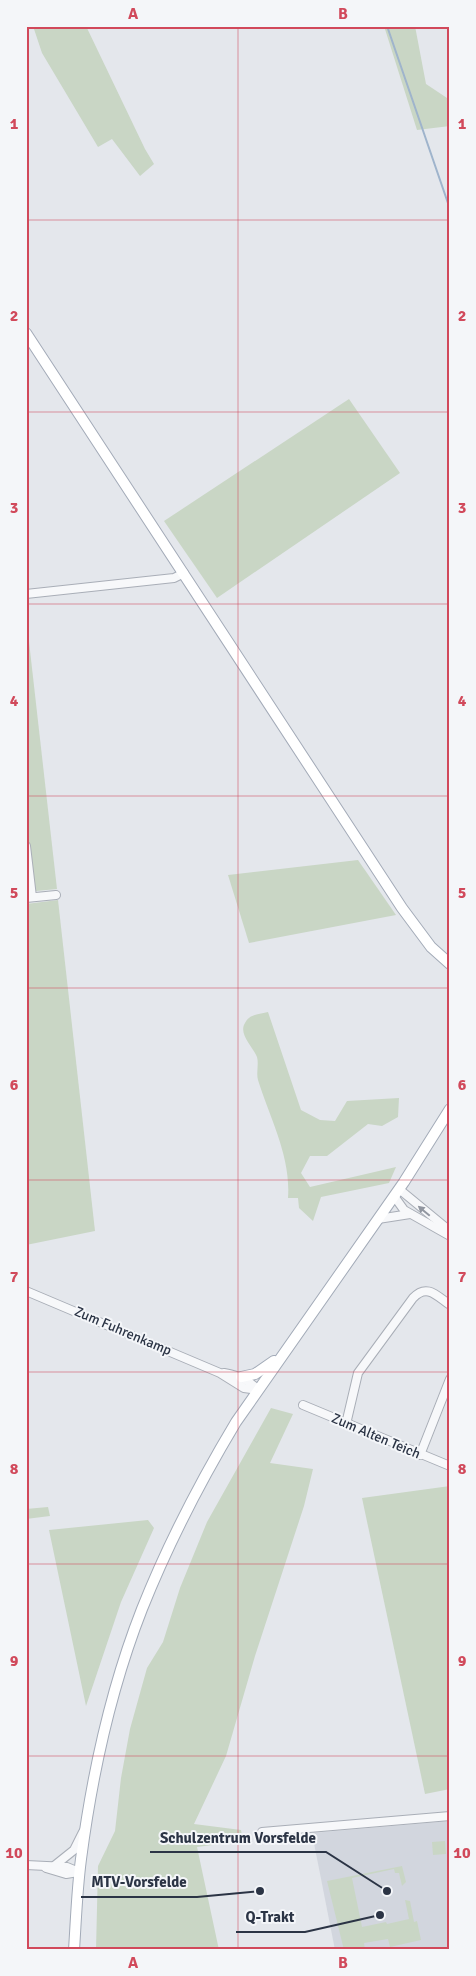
<svg xmlns="http://www.w3.org/2000/svg" width="476" height="1976" viewBox="0 0 476 1976" font-family="Signika,sans-serif">
<style>
.built{fill:#d2d6de}
.green{fill:#c9d6c5}
.lines{fill:none;stroke-linecap:round;stroke-linejoin:round}
.stream{stroke:#9fb4cc;stroke-width:2}
.minor-casing{stroke:#a9aeb7;stroke-width:10}
.major-casing{stroke:#a3abb8;stroke-width:12}
.minor{stroke:#f7f8fa;stroke-width:8}
.major{stroke:#fff;stroke-width:10}
.oneway{fill:#9196a0}
.grid{fill:none;stroke:#d1495b;stroke-width:1;stroke-opacity:0.55}
.labels{text-anchor:middle;dominant-baseline:central;stroke-width:4;stroke-linejoin:round;paint-order:stroke}
.street-label{font-size:14px;fill:#2b3445;stroke:#f4f6f9}
.leader{fill:none;stroke:#2b3445;stroke-width:2}
.callout-dot{fill:#2b3445;stroke:#f4f6f9;stroke-width:2}
.callout-label{font-size:15px;text-anchor:middle;font-weight:bold;fill:#2b3445;stroke:#f4f6f9;stroke-width:4;stroke-linejoin:round;paint-order:stroke}
.neatline{fill:none;stroke:#d1495b;stroke-width:2}
.grid-label{font-size:16px;text-anchor:middle;font-weight:bold;fill:#d1495b}
</style>
<rect width="100%" height="100%" fill="#e4e7ec"/>
<path class="built" d="M 450,1821 L 450,1950 L 335,1950 L 312,1833 Z"/>
<g class="green">
<path d="M 33,26 L 86,26 L 145,149 L 154,164 L 140,176 L 112,139 L 98,147 L 42,53 Z"/>
<path d="M 384,26 L 415,26 L 426,84 L 450,100 L 450,126 L 417,130 Z"/>
<path d="M 349,399 L 400,473 L 217,598 L 164,521 Z"/>
<path d="M 26,615 L 57,889 L 26,892 Z"/>
<path d="M 358,860 L 396,915 L 249,943 L 228,875 Z"/>
<path d="M 58,900 L 95,1231 L 26,1245 L 26,904 Z"/>
<path d="M 268,1012 L 301,1110 L 320,1120 L 335,1121 L 347,1101 L 399,1098 L 398,1117 L 382,1126 L 368,1124 L 327,1156 L 310,1156 L 301,1173 L 310,1187 L 396,1167 L 389,1183 L 321,1197 L 313,1221 L 299,1208 L 298,1198 L 288,1198 C 291,1156 270,1119 258,1080 C 256,1073 259,1064 257,1057 C 253,1047 238,1034 245,1023 C 249,1014 260,1014 268,1012 Z"/>
<path d="M 271,1408 L 293,1414 L 270,1463 L 313,1469 L 304,1506 L 255,1656 L 226,1756 L 194,1824 L 241,1830 L 243,1841 L 197,1847 L 219,1950 L 96,1950 L 98,1866 L 115,1831 L 121,1778 L 130,1729 L 147,1668 L 163,1642 L 180,1588 L 207,1522 Z"/>
<path d="M 450,1486 L 450,1789 L 425,1794 L 362,1498 Z"/>
<path d="M 48,1507 L 50,1516 L 26,1519 L 26,1509 Z"/>
<path d="M 148,1520 L 154,1528 L 121,1602 L 86,1706 L 49,1530 Z"/>
<path d="M 445,1841 L 446,1854 L 433,1855 L 432,1842 Z"/>
<path d="M 402,1866 L 406,1882 L 402,1886 L 399,1873 L 395,1873 L 394,1869 L 352,1878 L 362,1927 L 386,1922 L 387,1924 L 409,1919 L 405,1900 L 410,1901 L 414,1922 L 417,1921 L 421,1940 L 390,1947 L 388,1939 L 364,1943 L 365,1950 L 344,1950 L 327,1881 Z"/>
</g>
<g class="lines">
<path class="stream" d="M 387,26 L 450,209"/>
<g class="minor-casing">
<g id="minor">
<path d="M 26,594 L 174,578 L 184,573"/>
<path d="M 26,846 L 32,897"/>
<path d="M 26,898 L 56,895"/>
<path d="M 399,1189 L 450,1231"/>
<path d="M 394,1196 L 404,1210 L 450,1236"/>
<path d="M 378,1219 L 410,1214"/>
<path d="M 26,1291 L 220,1373 L 244,1388 L 258,1390"/>
<path d="M 224,1373 C 239,1376 248,1379 258,1390"/>
<path d="M 303,1405 L 450,1466"/>
<path d="M 346,1424 L 358,1373 L 413,1298 C 427,1283 437,1296 450,1305"/>
<path d="M 420,1455 L 450,1379"/>
<path d="M 262,1832 L 450,1816"/>
<path d="M 26,1865 L 67,1867 L 79,1872"/>
<path d="M 54,1866 L 74,1850 L 83,1832"/>
<path d="M 46,1868 L 66,1874 L 78,1872"/>
</g>
</g>
<g class="major-casing">
<g id="major">
<path d="M 26,333 L 402,908 L 431,947 L 450,964"/>
<path d="M 241,1377 L 255,1374 L 274,1361"/>
<path d="M 74,1950 C 76,1920 77,1889 81,1859 C 92,1775 111,1688 142,1609 C 168,1544 200,1482 236,1422 L 404,1182 L 450,1109"/>
</g>
</g>
<use href="#minor" class="minor"/>
<use href="#major" class="major"/>
</g>
<defs><path id="oneway-solid" d="M-6-.8H1V-3.2L6.5 0L1 3.2V.8H-6Z" transform="scale(1.25)"/></defs>
<use class="oneway" href="#oneway-solid" transform="translate(424 1211) rotate(-140)"/>
<path class="grid" d="M 238,26 L 238,1950M 26,220 L 450,220M 26,412 L 450,412M 26,604 L 450,604M 26,796 L 450,796M 26,988 L 450,988M 26,1180 L 450,1180M 26,1372 L 450,1372M 26,1564 L 450,1564M 26,1756 L 450,1756"/>
<g class="labels">
<g class="street-label">
<text transform="translate(123 1331) rotate(23)">Zum Fuhrenkamp</text>
<text transform="translate(376 1436) rotate(23)">Zum Alten Teich</text>
</g>
</g>
<path class="leader" d="M387 1891L326 1852H150M260 1891L197 1897H81M380 1915L305 1932H236"/>
<g class="callout-dot">
<circle cx="387" cy="1891" r="5"/>
<circle cx="260" cy="1891" r="5"/>
<circle cx="380" cy="1915" r="5"/>
</g>
<g class="callout-label">
<text x="238" y="1843">Schulzentrum Vorsfelde</text>
<text x="139" y="1887">MTV-Vorsfelde</text>
<text x="270" y="1922">Q-Trakt</text>
</g>
<rect width="476" height="1976" fill="none" stroke="#f4f6f9" stroke-width="55"/>
<rect x="28" y="28" width="420" height="1920" class="neatline"/>
<g class="grid-label">
<text x="133" y="19">A</text>
<text x="343" y="19">B</text>
<text x="14" y="129">1</text>
<text x="462" y="129">1</text>
<text x="14" y="321">2</text>
<text x="462" y="321">2</text>
<text x="14" y="513">3</text>
<text x="462" y="513">3</text>
<text x="14" y="706">4</text>
<text x="462" y="706">4</text>
<text x="14" y="898">5</text>
<text x="462" y="898">5</text>
<text x="14" y="1090">6</text>
<text x="462" y="1090">6</text>
<text x="14" y="1282">7</text>
<text x="462" y="1282">7</text>
<text x="14" y="1474">8</text>
<text x="462" y="1474">8</text>
<text x="14" y="1666">9</text>
<text x="462" y="1666">9</text>
<text x="14" y="1858">10</text>
<text x="462" y="1858">10</text>
<text x="133" y="1968">A</text>
<text x="343" y="1968">B</text>
</g>
</svg>
